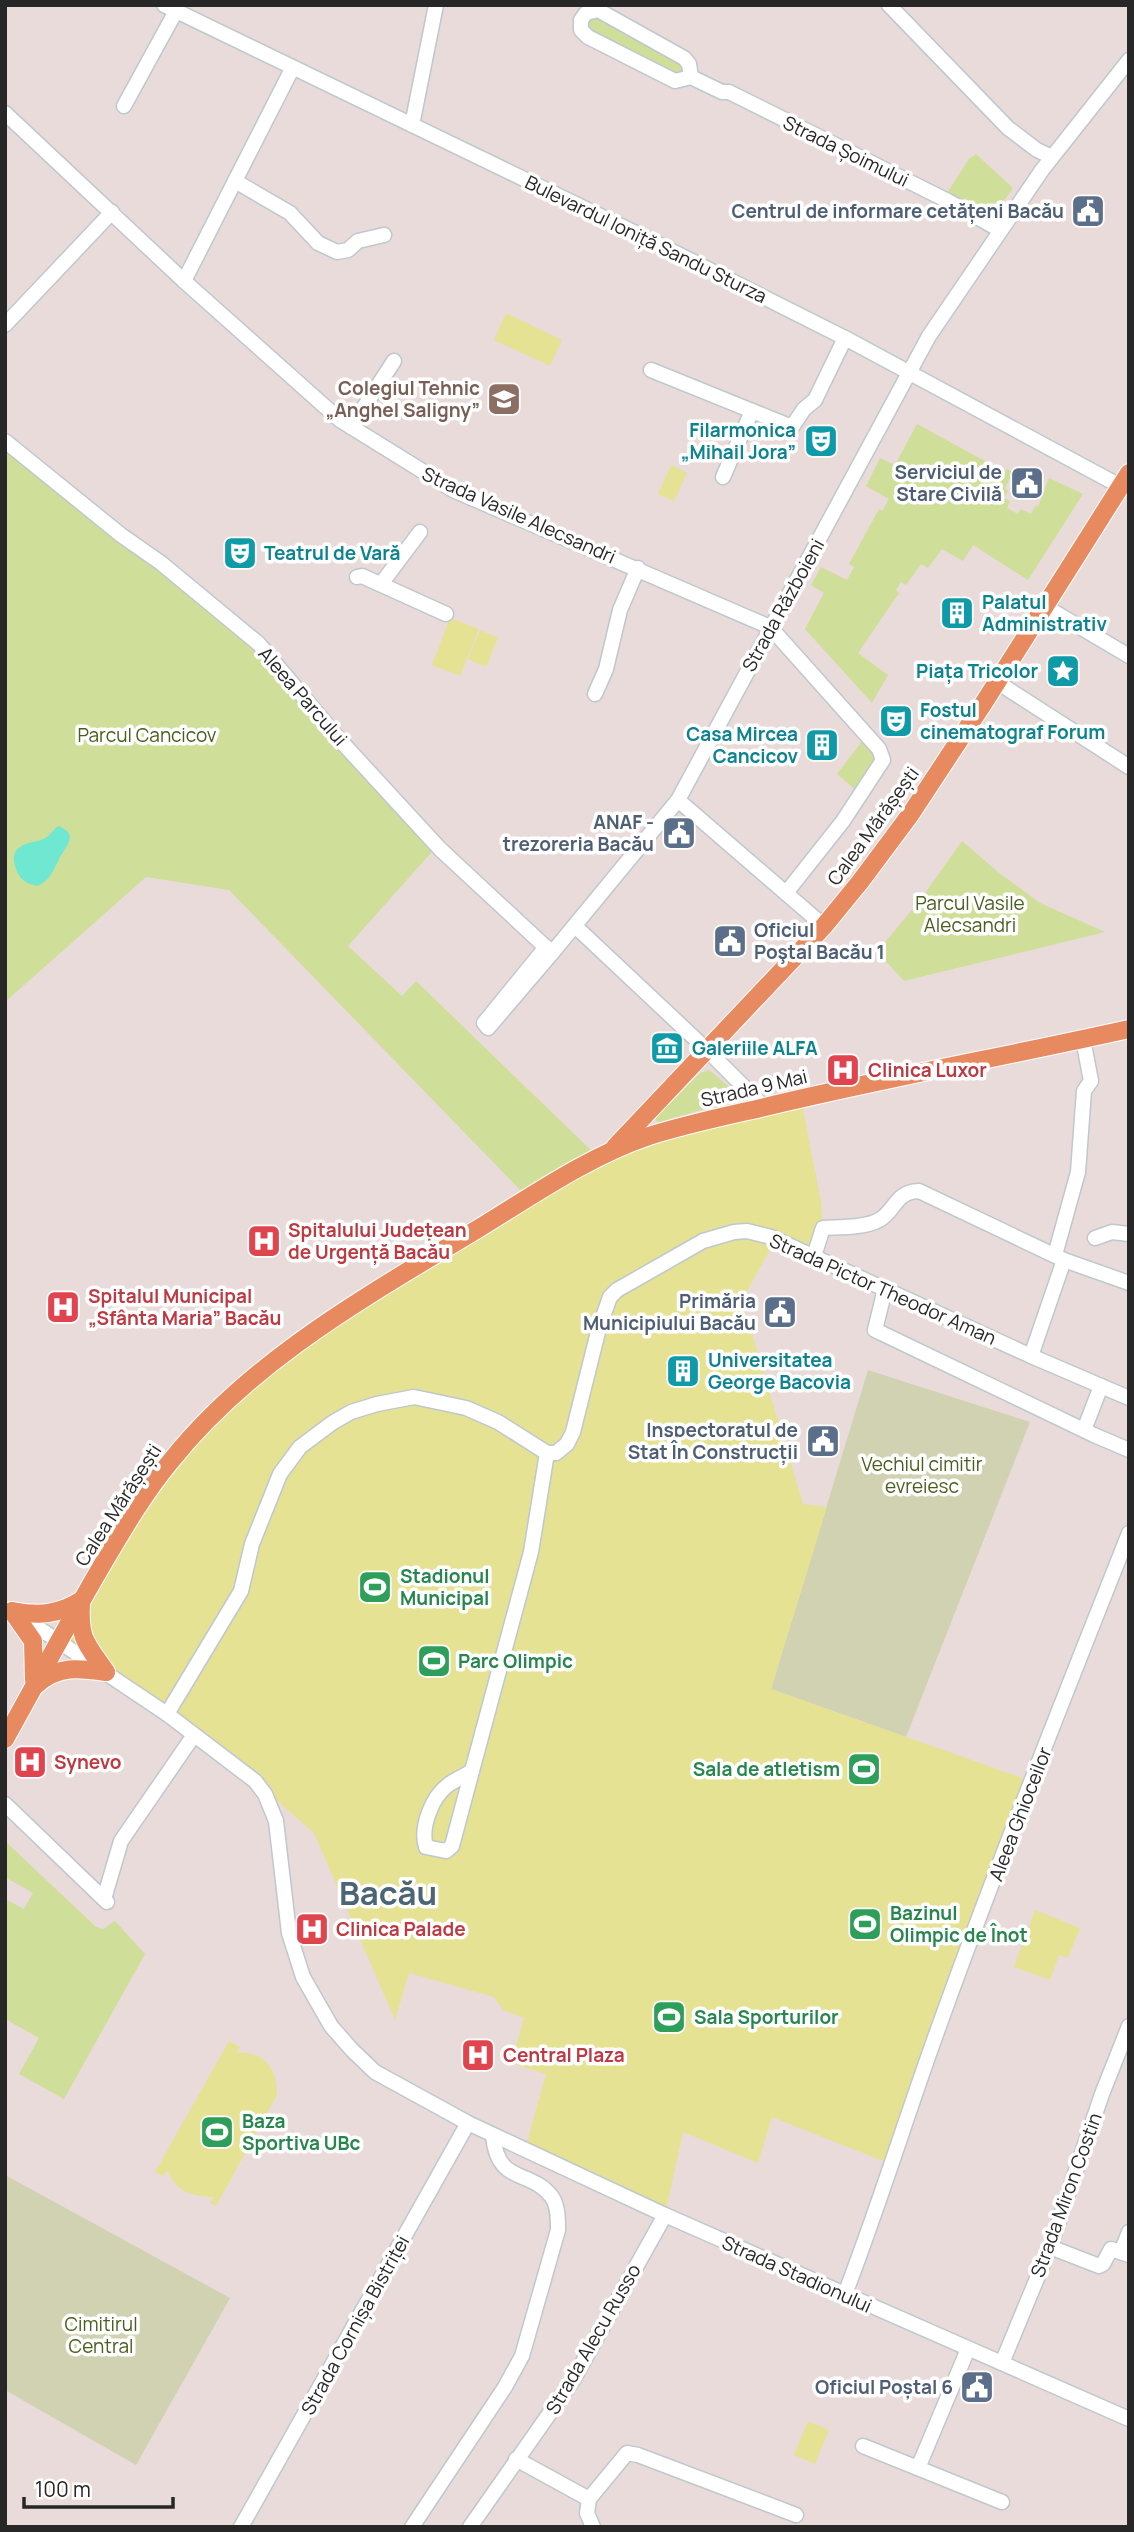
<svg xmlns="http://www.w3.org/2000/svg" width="1134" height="2532" viewBox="0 0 1134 2532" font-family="Manrope,sans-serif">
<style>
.green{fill:#cfde98}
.cemetery{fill:#d0d2b1}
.pitch{fill:#e5e294}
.water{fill:#70e7d1}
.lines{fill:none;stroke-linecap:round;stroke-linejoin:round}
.minor-casing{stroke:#bec8ce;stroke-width:17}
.major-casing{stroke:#fff;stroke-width:20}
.minor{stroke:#fff;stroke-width:14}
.major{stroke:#e88a5f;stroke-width:18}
.labels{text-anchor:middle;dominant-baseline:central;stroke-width:7;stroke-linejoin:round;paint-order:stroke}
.street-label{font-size:19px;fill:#272727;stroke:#fff}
.service-label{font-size:19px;font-weight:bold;fill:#4e5e75;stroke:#fff;text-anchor:end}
.education-label{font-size:19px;font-weight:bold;fill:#785e54;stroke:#fff;text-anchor:end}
.culture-label{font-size:19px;font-weight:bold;fill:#0d838f;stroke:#fff;text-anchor:start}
.park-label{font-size:19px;fill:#485f1d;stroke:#fff}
.health-label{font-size:19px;font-weight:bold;fill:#be3a42;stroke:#fff;text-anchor:start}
.leisure-label{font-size:19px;font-weight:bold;fill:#27864d;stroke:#fff;text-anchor:start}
.town-label{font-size:33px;font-weight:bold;fill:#4b6575;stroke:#fff}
</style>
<rect width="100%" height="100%" fill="#e9dbd9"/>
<g class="green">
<path d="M 593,15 L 682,61 L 686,69 L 679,77 L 588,31 L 584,19 Z"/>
<path d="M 976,154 L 1013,188 L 993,216 L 947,193 L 969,159 Z"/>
<path d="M 917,424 L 1005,472 L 1007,469 L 1013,472 L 1005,488 L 1008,491 L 1004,498 L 1010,501 L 1007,508 L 1018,514 L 1021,509 L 1031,514 L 1035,506 L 1038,507 L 1049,478 L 1083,494 L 1028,580 L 973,545 L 963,561 L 942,549 L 928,568 L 921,564 L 906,585 L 901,582 L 896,590 L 899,593 L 858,653 L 888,675 L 872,703 L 805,629 L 824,593 L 811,585 L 821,567 L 847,580 L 854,567 L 849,564 L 879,509 L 882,511 L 889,499 L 866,486 L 880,458 L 895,465 Z"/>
<path d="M 5,440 L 259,644 L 438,845 L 348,946 L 402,996 L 416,981 L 599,1158 L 815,1171 L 821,1204 L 731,1205 L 528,1198 L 229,890 L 146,877 L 5,1002 Z"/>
<path d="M 863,740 L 880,760 L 857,791 L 837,774 Z"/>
<path d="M 962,841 L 998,872 L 1040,903 L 1105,932 L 904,981 L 877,952 L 921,899 Z"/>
<path d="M 709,1070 L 734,1091 L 734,1100 L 660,1122 L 656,1121 L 656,1117 L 700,1073 Z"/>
<path d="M 5,1841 L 96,1927 L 103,1929 L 115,1921 L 145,1954 L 64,2099 L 19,2074 L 39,2038 L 5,2019 L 5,1899 L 24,1909 L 33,1893 L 5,1877 Z"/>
</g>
<g class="cemetery">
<path d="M 868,1370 L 1030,1422 L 906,1737 L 771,1689 Z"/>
<path d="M 5,2175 L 230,2298 L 136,2465 L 5,2390 Z"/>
</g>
<g class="pitch">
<path d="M 506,313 L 562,340 L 550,366 L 494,340 Z"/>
<path d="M 671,465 L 687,473 L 674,501 L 658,494 Z"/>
<path d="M 450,618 L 479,629 L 460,676 L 432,665 Z"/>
<path d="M 480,630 L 498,638 L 486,667 L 468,659 Z"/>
<path d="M 801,1098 L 821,1204 L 823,1228 L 814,1256 L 776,1239 L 742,1300 L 803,1504 L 827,1507 L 771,1689 L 1031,1781 L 888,2163 L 772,2117 L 758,2163 L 683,2132 L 665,2215 L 525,2149 L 546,2074 L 511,2063 L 524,2018 L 503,2010 L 494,1997 L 409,1973 L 395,2020 L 314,1833 L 255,1781 L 59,1640 L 136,1510 L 261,1371 L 599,1158 Z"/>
<path d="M 1035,1910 L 1080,1928 L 1068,1958 L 1059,1955 L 1050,1980 L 1014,1967 Z"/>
<path d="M 229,2041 L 240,2047 L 237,2053 C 264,2050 278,2070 277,2095 L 216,2206 L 210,2203 L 214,2197 C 194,2197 173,2191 168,2170 L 163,2176 L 155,2172 Z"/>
<path d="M 808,2421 L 829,2430 L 815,2464 L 794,2455 Z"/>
</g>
<path class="water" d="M 58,826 C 80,834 66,846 59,859 C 53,871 50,881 37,886 C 27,884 19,879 16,869 C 8,846 25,844 41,840 C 47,839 53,830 58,826 Z"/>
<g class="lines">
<g class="minor-casing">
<g id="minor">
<path d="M 164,5 L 650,240 L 845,338 L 1120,486"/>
<path d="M 889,5 L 1008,128 L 1037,150 L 1052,157"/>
<path d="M 598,10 L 684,58 L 689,64 L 691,77 L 675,81 L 588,37 L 581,30 L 581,20 L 586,13 Z"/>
<path d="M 691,77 L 722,92 L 729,92 L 948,201 L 1000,230"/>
<path d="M 124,106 L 176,11"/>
<path d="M 5,113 L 184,281 L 340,420 L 453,490 L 770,627 L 879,749 L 883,760 L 843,821 L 786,893"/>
<path d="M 412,125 L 436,5"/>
<path d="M 235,181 L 290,213 L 318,243 L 337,252 L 348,250 L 358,241 L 384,235"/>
<path d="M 184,281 L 292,69"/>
<path d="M 5,325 L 112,212"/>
<path d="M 651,370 L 792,427 L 804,409 L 815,400 L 845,338"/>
<path d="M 351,427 L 394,361"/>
<path d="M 5,441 L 121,535 L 161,563 L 259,644 L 338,738 L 440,849 L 552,953 L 678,800 L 929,336 L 1042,170 L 1129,60"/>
<path d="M 723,477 L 752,411"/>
<path d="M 357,577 L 362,576 L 446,614"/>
<path d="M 381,584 L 420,532"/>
<path d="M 1046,607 L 1129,656"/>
<path d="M 997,682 L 1129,767"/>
<path d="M 595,694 L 606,669 L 620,610 L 638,568"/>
<path d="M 678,800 L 824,926"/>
<path d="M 575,926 L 707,1050 L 764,1107"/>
<path d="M 546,947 L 484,1023 L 488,1028 L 552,953"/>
<path d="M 1095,1238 L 1112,1232 L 1129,1234"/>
<path d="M 1055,1255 L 1078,1172 L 1084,1091 L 1091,1081 L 1083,1039"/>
<path d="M 814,1256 L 823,1228 C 840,1227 864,1228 879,1220 C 896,1211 894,1192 919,1191 L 1064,1260 L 1129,1283"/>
<path d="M 885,1289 L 875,1330 L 1094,1435 L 1129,1450"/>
<path d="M 1031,1356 L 1064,1260"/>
<path d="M 1084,1430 L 1101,1386"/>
<path d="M 16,1613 L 167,1714 L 255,1781 L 265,1794 L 276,1821 L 289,1933 L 303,1977 L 331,2026 L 352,2050 L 375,2072 L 468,2123 L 665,2215 L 1129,2419"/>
<path d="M 167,1714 L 241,1591 L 252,1544 L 280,1474 L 300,1447 L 332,1423 L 351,1412 L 377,1404 L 414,1397 L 466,1408 L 498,1422 L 547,1453 L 556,1453 L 567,1444 L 573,1432 L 599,1328 L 610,1297 L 617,1290 L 703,1241 L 734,1232 L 747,1231 L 771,1237 L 1031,1356 L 1129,1398"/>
<path d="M 472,1771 L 531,1552 L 547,1453"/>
<path d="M 472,1771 L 452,1846 L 446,1851 L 426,1847 C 420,1827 432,1797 448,1785 C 455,1780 464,1776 472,1771 Z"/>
<path d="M 5,1804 L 107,1902"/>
<path d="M 104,1899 L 121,1841 L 194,1735"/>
<path d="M 1050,2247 L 1099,2266 L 1103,2264 L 1111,2249 L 1129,2255"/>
<path d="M 1121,2252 L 1129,2232"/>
<path d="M 845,2294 C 877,2211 903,2127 933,2043 C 994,1872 1062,1703 1129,1533"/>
<path d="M 1002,2363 L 1050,2247 L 1102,2094 L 1129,2026"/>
<path d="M 863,2446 L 1002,2502"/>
<path d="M 516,2459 L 589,2499 L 587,2513 L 593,2527"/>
<path d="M 918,2468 L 968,2349"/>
<path d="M 589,2499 L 627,2453 L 638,2455 L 796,2515"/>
<path d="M 241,2527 L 468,2123"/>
<path d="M 412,2527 L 505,2387 L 522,2356 L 558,2230 C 558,2219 558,2206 552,2197 C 530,2168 498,2186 493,2136"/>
<path d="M 470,2527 L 573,2380 L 665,2215"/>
</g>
</g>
<g class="major-casing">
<g id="major">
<path d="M 615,1147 L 824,926 L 860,882 L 910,815 L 985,701 L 1129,473"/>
<path d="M 81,1603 C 79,1640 86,1643 106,1672"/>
<path d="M 12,1611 L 33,1641 L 34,1680"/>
<path d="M 12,1611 C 39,1616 58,1615 82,1600"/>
<path d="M 36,1685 C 58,1665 79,1668 106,1672"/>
<path d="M 5,1739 C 39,1678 72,1616 108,1555 C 127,1523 146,1491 170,1462 C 251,1360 367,1296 476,1230 C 532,1196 587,1157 649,1136 C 687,1124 726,1116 765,1107 C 885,1078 1008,1056 1129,1029"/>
</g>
</g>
<use href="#minor" class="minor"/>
<use href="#major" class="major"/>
</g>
<defs>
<g id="civic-square" transform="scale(1.75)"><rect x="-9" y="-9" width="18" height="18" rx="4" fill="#5c6f8a" stroke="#fff"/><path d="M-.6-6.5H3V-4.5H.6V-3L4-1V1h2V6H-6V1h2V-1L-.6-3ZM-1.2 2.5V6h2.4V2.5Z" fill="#fff"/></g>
<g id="school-square" transform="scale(1.75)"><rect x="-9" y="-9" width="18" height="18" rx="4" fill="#8d6e63" stroke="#fff"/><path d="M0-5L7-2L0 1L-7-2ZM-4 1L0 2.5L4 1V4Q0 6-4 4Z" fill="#fff"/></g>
<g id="theatre-square" transform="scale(1.75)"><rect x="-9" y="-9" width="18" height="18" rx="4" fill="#0f9aa8" stroke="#fff"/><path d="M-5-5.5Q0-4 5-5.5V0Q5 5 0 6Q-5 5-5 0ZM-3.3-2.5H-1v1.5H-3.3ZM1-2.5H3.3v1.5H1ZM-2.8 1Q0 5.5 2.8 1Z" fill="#fff"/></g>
<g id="building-square" transform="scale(1.75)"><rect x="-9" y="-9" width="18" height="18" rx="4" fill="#0f9aa8" stroke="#fff"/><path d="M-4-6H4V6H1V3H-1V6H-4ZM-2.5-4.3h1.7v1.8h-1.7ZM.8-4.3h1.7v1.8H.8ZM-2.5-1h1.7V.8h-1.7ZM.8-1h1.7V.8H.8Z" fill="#fff"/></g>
<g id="sight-square" transform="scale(1.75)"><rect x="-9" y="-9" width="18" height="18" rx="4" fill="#0f9aa8" stroke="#fff"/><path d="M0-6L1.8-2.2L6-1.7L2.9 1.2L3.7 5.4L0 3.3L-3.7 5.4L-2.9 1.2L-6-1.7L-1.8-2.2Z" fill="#fff"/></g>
<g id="museum-square" transform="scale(1.75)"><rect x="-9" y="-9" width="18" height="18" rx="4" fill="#0f9aa8" stroke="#fff"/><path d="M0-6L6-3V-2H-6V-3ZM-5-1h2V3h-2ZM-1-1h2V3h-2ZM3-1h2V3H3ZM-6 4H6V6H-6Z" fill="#fff"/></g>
<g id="hospital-square" transform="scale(1.75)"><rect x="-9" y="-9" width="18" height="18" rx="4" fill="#e0444e" stroke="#fff"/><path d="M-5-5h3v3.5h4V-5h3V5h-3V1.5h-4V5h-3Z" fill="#fff"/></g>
<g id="stadium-square" transform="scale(1.75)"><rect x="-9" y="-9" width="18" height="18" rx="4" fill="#2e9e5b" stroke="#fff"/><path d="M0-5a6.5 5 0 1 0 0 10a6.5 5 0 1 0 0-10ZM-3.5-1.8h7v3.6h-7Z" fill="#fff"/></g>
</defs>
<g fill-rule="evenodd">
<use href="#civic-square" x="1088" y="211"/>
<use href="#school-square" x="504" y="399"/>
<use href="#theatre-square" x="821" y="441"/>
<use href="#civic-square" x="1027" y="483"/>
<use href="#theatre-square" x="240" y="553"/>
<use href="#building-square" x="957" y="613"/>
<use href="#sight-square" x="1063" y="671"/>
<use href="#theatre-square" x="896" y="721"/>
<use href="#building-square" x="822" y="745"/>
<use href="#civic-square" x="679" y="833"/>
<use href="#civic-square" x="730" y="941"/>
<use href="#museum-square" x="667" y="1048"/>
<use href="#hospital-square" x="843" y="1070"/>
<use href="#hospital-square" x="264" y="1241"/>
<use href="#hospital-square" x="63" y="1307"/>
<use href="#civic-square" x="780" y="1312"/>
<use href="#building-square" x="683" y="1371"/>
<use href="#civic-square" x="823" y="1441"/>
<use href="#stadium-square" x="375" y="1587"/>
<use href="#stadium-square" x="434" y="1661"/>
<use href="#hospital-square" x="30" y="1762"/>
<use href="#stadium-square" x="864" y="1769"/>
<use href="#stadium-square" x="865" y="1924"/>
<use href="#hospital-square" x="312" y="1929"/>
<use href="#stadium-square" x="669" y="2017"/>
<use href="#hospital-square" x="478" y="2055"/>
<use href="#stadium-square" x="217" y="2132"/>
<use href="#civic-square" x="977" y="2387"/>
</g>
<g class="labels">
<g class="street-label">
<text transform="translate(846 151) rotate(26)">Strada Șoimului</text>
<text transform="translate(646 239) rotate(26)">Bulevardul Ioniță Sandu Sturza</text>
<text transform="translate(519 515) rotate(24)">Strada Vasile Alecsandri</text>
<text transform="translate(783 605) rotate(-61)">Strada Războieni</text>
<text transform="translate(303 696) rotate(49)">Aleea Parcului</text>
<text transform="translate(873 826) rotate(-54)">Calea Mărășești</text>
<text transform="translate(754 1088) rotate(-13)">Strada 9 Mai</text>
<text transform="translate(883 1289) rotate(24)">Strada Pictor Theodor Aman</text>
<text transform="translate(118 1505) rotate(-57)">Calea Mărășești</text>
<text transform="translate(1020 1814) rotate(-69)">Aleea Ghioceilor</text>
<text transform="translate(1066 2195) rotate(-70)">Strada Miron Costin</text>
<text transform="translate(797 2274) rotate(24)">Strada Stadionului</text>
<text transform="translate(355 2325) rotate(-61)">Strada Cornișa Bistriței</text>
<text transform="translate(593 2339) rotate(-60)">Strada Alecu Russo</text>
</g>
<g class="service-label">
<text x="1064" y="211">Centrul de informare cetățeni Bacău</text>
<text x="1002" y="472">Serviciul de<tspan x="1002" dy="22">Stare Civilă</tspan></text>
<text x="654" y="822">ANAF -<tspan x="654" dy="22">trezoreria Bacău</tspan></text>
<text x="754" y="930" text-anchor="start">Oficiul<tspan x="754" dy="22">Poştal Bacău 1</tspan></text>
<text x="756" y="1301">Primăria<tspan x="756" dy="22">Municipiului Bacău</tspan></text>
<text x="798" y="1430">Inspectoratul de<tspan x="798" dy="22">Stat În Construcții</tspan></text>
<text x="953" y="2387">Oficiul Poștal 6</text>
</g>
<g class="education-label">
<text x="480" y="388">Colegiul Tehnic<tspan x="480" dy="22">„Anghel Saligny”</tspan></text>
</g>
<g class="culture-label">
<text x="796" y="430" text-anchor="end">Filarmonica<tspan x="796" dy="22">„Mihail Jora”</tspan></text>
<text x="264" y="553">Teatrul de Vară</text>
<text x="982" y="602">Palatul<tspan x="982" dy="22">Administrativ</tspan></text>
<text x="1038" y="671" text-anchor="end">Piața Tricolor</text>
<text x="920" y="710">Fostul<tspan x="920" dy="22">cinematograf Forum</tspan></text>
<text x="798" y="734" text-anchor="end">Casa Mircea<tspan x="798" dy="22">Cancicov</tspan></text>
<text x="692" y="1048">Galeriile ALFA</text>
<text x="708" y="1360">Universitatea<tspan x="708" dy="22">George Bacovia</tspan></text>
</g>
<g class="park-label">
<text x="147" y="735">Parcul Cancicov</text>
<text x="970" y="903">Parcul Vasile<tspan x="970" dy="22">Alecsandri</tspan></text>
<text x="922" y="1464">Vechiul cimitir<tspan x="922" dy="22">evreiesc</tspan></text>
<text x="101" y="2324">Cimitirul<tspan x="101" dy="22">Central</tspan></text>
</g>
<g class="health-label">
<text x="868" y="1070">Clinica Luxor</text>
<text x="288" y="1230">Spitalului Județean<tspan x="288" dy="22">de Urgență Bacău</tspan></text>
<text x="88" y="1296">Spitalul Municipal<tspan x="88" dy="22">„Sfânta Maria” Bacău</tspan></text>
<text x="54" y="1762">Synevo</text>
<text x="336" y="1929">Clinica Palade</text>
<text x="503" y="2055">Central Plaza</text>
</g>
<g class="leisure-label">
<text x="400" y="1576">Stadionul<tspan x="400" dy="22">Municipal</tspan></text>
<text x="458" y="1661">Parc Olimpic</text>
<text x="840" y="1769" text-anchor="end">Sala de atletism</text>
<text x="890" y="1913">Bazinul<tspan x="890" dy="22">Olimpic de Înot</tspan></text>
<text x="694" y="2017">Sala Sporturilor</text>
<text x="242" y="2121">Baza<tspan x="242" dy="22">Sportiva UBc</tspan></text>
</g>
<g class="town-label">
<text x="388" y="1892">Bacău</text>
</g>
</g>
<rect width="1134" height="2532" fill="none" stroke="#272727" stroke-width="14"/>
<path d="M24 2497v10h149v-10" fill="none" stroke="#272727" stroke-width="3.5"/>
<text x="35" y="2497" font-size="21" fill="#272727" stroke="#ffffff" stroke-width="5" paint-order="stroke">100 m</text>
</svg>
